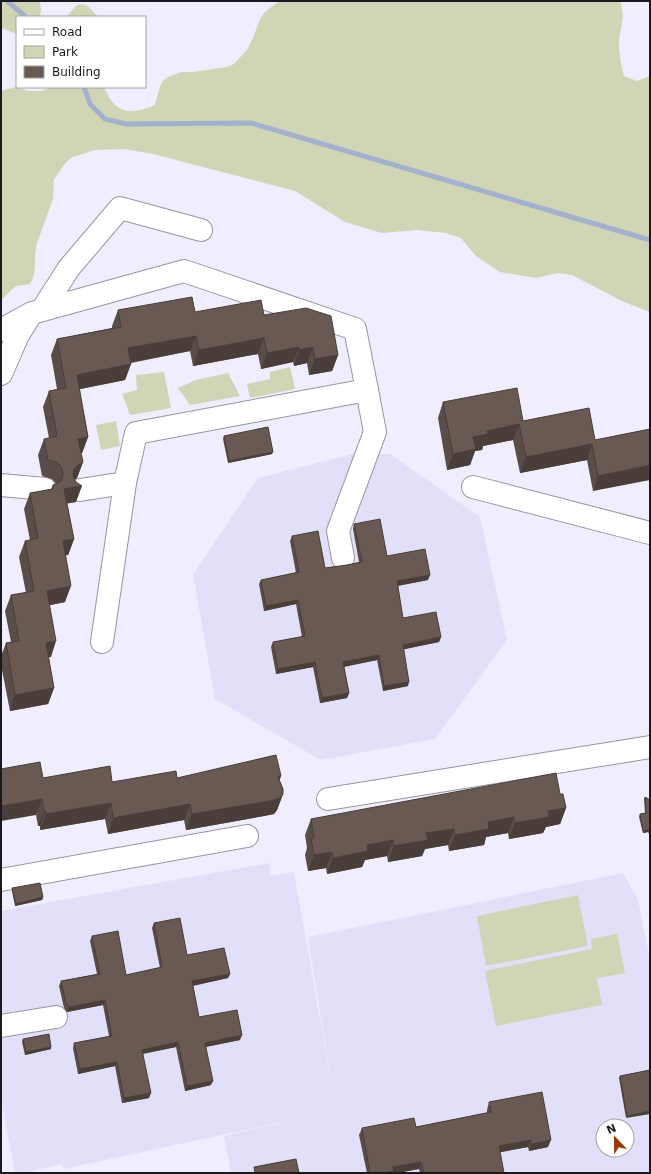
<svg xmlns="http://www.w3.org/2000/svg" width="651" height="1174" viewBox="0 0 651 1174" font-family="'DejaVu Sans',sans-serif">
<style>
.built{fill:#e2e0f8;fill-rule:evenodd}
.green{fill:#d0d5b6}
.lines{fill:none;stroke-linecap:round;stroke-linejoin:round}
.stream{stroke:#a3b1cc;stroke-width:5}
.minor-casing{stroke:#9795a4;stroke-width:24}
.minor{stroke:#fff;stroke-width:22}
.wall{fill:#594d47}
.shaded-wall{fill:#493e39}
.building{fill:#685952;stroke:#493e39}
</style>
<rect width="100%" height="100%" fill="#efedfe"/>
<g class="built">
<path d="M 352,454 L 390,454 L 480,517 L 507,640 L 435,739 L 321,760 L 215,699 L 193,574 L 258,478 Z"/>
<path d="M 269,863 L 271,876 L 294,872 L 334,1097 L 308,937 L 623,873 L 638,900 L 650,960 L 650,1173 L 231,1173 L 224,1136 L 306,1117 L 64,1169 L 62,1164 L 23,1173 L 15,1173 L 1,1098 L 1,911 ZM 603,1126 L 627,1126 L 627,1150 L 603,1150 Z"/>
</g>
<g class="green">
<path d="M 1,1 L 40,2 L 41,10 L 40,17 L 17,17 L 17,34 L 1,28 Z"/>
<path d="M 279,1 L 620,1 C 626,20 620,25 619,42 C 619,54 621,65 624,76 L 637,81 L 650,76 L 650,312 L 624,302 L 572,275 L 558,273 L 536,278 L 500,272 L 476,256 L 461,238 L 446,233 L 417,230 L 382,233 L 345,222 L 295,191 L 153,154 L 124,149 L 95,150 L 73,157 L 66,162 L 54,179 L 53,199 L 37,243 C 33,257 38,272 30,284 L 16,286 L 1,300 L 1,91 L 16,87 L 28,91 L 42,91 L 51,87 L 104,87 C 114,113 130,116 155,105 L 160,86 L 163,81 L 168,77 L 181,72 L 193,72 L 227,67 L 234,64 L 247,50 L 253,38 L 260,19 L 264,13 Z"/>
<path d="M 83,4 L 89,7 L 98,17 L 66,17 L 77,5 Z"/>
<path d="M 290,367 L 295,389 L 250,398 L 247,384 L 270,379 L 270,372 Z"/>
<path d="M 164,372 L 171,408 L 130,415 L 122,394 L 137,390 L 136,375 Z"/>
<path d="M 228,373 L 240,396 L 190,405 L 178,388 L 196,380 Z"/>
<path d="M 116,421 L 120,446 L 101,450 L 96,425 Z"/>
<path d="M 578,895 L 588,946 L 486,966 L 477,916 Z"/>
<path d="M 617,934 L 625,973 L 597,978 L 602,1005 L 496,1026 L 485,971 L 592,949 L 591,939 Z"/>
</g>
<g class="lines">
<g class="stream">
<path d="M 7,1 L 25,16"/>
<path d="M 84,87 L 90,104 L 105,119 L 126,124 L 251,123 L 650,240"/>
</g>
<g class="minor-casing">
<g id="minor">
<path d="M 42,310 L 69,268 L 120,208 L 201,230"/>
<path d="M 1,330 L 32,313 L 184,271 L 355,329 L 367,390"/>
<path d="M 1,374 L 18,335 L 31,314"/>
<path d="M 1,485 L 45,489"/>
<path d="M 473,487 L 650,533"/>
<path d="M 80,490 L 125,483 L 136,433 L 367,390 L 375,432 L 338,531 L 343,558"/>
<path d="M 102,642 L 125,483"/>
<path d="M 328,799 L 650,747"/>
<path d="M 1,880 L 247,836"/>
<path d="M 1,1026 L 56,1017"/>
</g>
</g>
<use href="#minor" class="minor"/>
</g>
<g class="wall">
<path d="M 118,310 L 195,312 L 264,315 L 338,355 L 332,371 L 309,375 L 307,363 L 294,366 L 293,362 L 261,369 L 258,354 L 193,366 L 190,351 L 131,363 L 125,380 L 79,389 L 88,437 L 82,453 L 81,453 L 83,462 L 77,478 L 75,479 L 76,502 L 67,503 L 74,539 L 68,555 L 65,555 L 65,602 L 50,605 L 51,657 L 48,657 L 54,688 L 48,704 L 10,711 L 1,665 L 1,656 L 6,643 L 11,642 L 5,611 L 11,595 L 26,593 L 19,557 L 25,541 L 30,540 L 24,509 L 30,493 L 51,489 L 53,485 L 56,484 L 52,479 L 42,476 L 38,455 L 44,439 L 49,438 L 43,407 L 49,391 L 57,389 L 51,355 L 57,339 L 112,328 L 112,326 Z"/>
<path d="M 443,402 L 523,421 L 595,440 L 650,429 L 593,491 L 587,460 L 520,473 L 513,440 L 483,446 L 482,450 L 475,451 L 470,465 L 447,470 L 438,418 Z"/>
<path d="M 224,436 L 272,454 L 228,463 L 223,439 Z"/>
<path d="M 354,524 L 387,556 L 428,580 L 398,586 L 403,618 L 441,637 L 439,642 L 403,649 L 408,686 L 383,691 L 377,660 L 344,667 L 349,693 L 347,698 L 320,703 L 313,667 L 276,674 L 271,647 L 273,642 L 302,637 L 296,604 L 264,611 L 259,584 L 261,580 L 296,573 L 290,541 L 292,536 L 325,568 L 347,565 L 359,562 L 353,529 Z"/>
<path d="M 43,778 L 112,782 L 177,778 L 280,781 L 283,794 L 277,810 L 274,814 L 264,816 L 186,830 L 184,820 L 108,834 L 105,819 L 40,830 L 40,826 L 38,826 L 36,815 Z"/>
<path d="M 560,794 L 566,808 L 560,824 L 546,827 L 543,833 L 509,839 L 508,833 L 486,837 L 484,845 L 449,851 L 448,845 L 425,849 L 422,856 L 388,862 L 387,856 L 365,860 L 362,867 L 327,874 L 326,868 L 308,871 L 305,855 L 307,848 L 305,835 L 311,819 Z"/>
<path d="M 645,797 L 650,800 L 650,836 L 648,832 L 643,833 L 639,817 L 640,814 L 645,813 L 644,799 Z"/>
<path d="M 12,888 L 43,897 L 42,900 L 15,906 L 12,891 Z"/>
<path d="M 154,923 L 187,955 L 230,974 L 228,978 L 193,986 L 199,1017 L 240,1040 L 206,1047 L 211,1085 L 185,1091 L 176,1047 L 143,1054 L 149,1098 L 122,1103 L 115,1066 L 78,1074 L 73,1048 L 74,1043 L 109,1036 L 103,1005 L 67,1012 L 64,1008 L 59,986 L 61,981 L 97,974 L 90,941 L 92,936 L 126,975 L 160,968 L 152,928 Z"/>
<path d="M 23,1039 L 51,1049 L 25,1055 L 22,1042 Z"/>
<path d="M 650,1070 L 626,1118 L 619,1078 L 620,1076 Z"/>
<path d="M 489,1102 L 548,1147 L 529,1151 L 528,1147 L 500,1152 L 504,1173 L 420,1173 L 419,1169 L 397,1173 L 367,1173 L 359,1135 L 362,1128 L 416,1127 L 487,1113 L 487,1110 Z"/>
</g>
<g class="shaded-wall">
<path d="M 196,336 L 190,351 L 122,364 L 128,348 Z"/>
<path d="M 264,338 L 258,354 L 193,366 L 199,350 Z"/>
<path d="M 299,347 L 293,362 L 261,369 L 267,353 Z"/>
<path d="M 313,347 L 307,363 L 294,366 L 299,350 Z"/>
<path d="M 338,355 L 332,371 L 309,375 L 315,359 Z"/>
<path d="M 131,364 L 125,380 L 71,391 L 77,375 Z"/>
<path d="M 519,424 L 513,440 L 483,446 L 482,450 L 475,451 L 470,465 L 447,470 L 453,454 L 473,437 L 487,431 Z"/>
<path d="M 88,437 L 82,453 L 72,455 L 78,439 Z"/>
<path d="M 592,444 L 587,460 L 520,473 L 526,457 Z"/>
<path d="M 273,452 L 272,454 L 228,463 L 229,461 Z"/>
<path d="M 83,462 L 77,478 L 72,481 L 74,469 L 78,465 Z"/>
<path d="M 650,465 L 650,480 L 593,491 L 598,476 Z"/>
<path d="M 82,486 L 76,502 L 59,505 L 64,489 Z"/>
<path d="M 74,539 L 68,555 L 57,557 L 63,541 Z"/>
<path d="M 430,575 L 428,580 L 395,586 L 397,581 Z"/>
<path d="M 71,586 L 65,602 L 41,607 L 47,591 Z"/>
<path d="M 298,600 L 296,604 L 264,611 L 266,606 Z"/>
<path d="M 441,637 L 439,642 L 401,650 L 403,645 Z"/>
<path d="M 56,641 L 51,657 L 40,659 L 46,643 Z"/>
<path d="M 379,655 L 377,660 L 341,667 L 343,662 Z"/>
<path d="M 315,662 L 313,667 L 276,674 L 278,669 Z"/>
<path d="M 409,682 L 408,686 L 383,691 L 384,686 Z"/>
<path d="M 54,688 L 48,704 L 10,711 L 15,695 Z"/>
<path d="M 349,693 L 347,698 L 320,703 L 322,698 Z"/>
<path d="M 281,776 L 276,792 L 278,777 Z"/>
<path d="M 283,794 L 277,810 L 274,814 L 264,816 L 186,830 L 192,814 Z"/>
<path d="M 42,799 L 36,815 L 1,821 L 1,806 Z"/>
<path d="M 111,803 L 105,819 L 40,830 L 46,814 Z"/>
<path d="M 190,804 L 184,820 L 108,834 L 113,818 Z"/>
<path d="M 566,808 L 560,824 L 546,827 L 543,833 L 509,839 L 515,823 L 548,811 Z"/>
<path d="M 45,810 L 40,826 L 38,826 L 44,811 Z"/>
<path d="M 514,817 L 508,833 L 486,837 L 484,845 L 449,851 L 455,835 L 488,822 Z"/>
<path d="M 454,829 L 448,845 L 425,849 L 422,856 L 388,862 L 394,846 L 426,833 Z"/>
<path d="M 649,830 L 648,832 L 643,833 L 643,831 Z"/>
<path d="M 393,840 L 387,856 L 365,860 L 362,867 L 327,874 L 333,858 L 367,845 Z"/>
<path d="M 332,852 L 326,868 L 308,871 L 314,855 Z"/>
<path d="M 43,897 L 42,900 L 15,906 L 16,904 Z"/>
<path d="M 230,974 L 228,978 L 190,986 L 192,981 Z"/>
<path d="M 105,1000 L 103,1005 L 67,1012 L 69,1007 Z"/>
<path d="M 242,1035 L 240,1040 L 204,1047 L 205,1043 Z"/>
<path d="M 178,1042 L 176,1047 L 140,1054 L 142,1050 Z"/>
<path d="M 51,1047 L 51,1049 L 25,1055 L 26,1052 Z"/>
<path d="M 117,1062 L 115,1066 L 78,1074 L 80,1069 Z"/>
<path d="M 213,1081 L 211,1085 L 185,1091 L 187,1086 Z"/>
<path d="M 151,1093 L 149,1098 L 122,1103 L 124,1098 Z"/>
<path d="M 650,1111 L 650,1114 L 626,1118 L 627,1116 Z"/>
<path d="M 531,1140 L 528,1147 L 496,1153 L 499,1146 Z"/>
<path d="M 551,1140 L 548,1147 L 529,1151 L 531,1144 Z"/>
<path d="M 421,1162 L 419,1169 L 397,1173 L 382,1173 L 393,1167 Z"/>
</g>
<g class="building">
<path d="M 192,297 L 195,312 L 261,300 L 264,315 L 306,308 L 331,316 L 338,355 L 315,359 L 313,347 L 299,350 L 299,347 L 267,353 L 264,338 L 199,350 L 196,336 L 128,348 L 131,364 L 77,375 L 88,437 L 78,439 L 83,462 L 78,465 L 74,469 L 73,476 L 76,482 L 82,486 L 64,489 L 74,539 L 63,541 L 71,586 L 47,591 L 56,641 L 46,643 L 54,688 L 15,695 L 6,643 L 19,641 L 11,595 L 34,591 L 25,541 L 38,538 L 30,493 L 53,489 L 53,485 L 56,484 L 61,481 L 63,475 L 62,468 L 58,463 L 48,460 L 44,439 L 57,436 L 49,391 L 66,388 L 57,339 L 121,327 L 118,310 Z"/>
<path d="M 517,388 L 523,421 L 589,408 L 595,440 L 650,429 L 650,465 L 598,476 L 592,444 L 526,457 L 519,424 L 487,431 L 488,434 L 473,437 L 476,449 L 453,454 L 443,402 Z"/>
<path d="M 268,427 L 273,452 L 229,461 L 224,436 Z"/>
<path d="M 380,519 L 387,556 L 425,549 L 430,575 L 397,581 L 403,618 L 436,612 L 441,637 L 403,645 L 409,682 L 384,686 L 379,655 L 343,662 L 349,693 L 322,698 L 315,662 L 278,669 L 273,642 L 305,636 L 298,600 L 266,606 L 261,580 L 299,572 L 292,536 L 318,531 L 325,568 L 347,565 L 362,562 L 354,524 Z"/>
<path d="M 276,755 L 281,776 L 278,777 L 283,789 L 283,794 L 280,798 L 270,801 L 192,814 L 190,804 L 113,818 L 111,803 L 46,814 L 45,810 L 44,811 L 42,799 L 1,806 L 1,769 L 40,762 L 43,778 L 110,766 L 112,782 L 176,771 L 177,778 Z"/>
<path d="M 556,773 L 560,794 L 563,794 L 566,808 L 548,811 L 549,817 L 515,823 L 514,817 L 488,822 L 489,829 L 455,835 L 454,829 L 426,833 L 428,840 L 394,846 L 393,840 L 367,845 L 368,851 L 333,858 L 332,852 L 314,855 L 311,839 L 314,838 L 311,819 Z"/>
<path d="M 645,797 L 650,800 L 650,832 L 649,830 L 643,831 L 640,814 L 646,813 Z"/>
<path d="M 40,883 L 43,897 L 16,904 L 12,888 Z"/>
<path d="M 180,918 L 187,955 L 224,948 L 230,974 L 192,981 L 199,1017 L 237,1010 L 242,1035 L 205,1043 L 213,1081 L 187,1086 L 178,1042 L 142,1050 L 151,1093 L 124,1098 L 117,1062 L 80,1069 L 74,1043 L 112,1036 L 105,1000 L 69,1007 L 66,1003 L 61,981 L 100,974 L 92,936 L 118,931 L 126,975 L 162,967 L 154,923 Z"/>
<path d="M 49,1034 L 51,1047 L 26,1052 L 23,1039 Z"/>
<path d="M 650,1070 L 650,1111 L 627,1116 L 620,1076 Z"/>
<path d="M 542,1092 L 551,1140 L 531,1144 L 531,1140 L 499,1146 L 504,1173 L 424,1173 L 421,1162 L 393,1167 L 394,1171 L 382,1173 L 370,1173 L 362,1128 L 414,1118 L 416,1127 L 491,1112 L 489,1102 Z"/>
<path d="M 296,1159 L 299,1173 L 255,1173 L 254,1167 Z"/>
</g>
<rect width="651" height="1174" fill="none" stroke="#1a191f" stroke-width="4"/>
<rect x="16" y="16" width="130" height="72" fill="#ffffff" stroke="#a3a3a5"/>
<rect x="24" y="29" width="20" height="6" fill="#ffffff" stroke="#a3a3a5"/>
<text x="52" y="36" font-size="12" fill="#1a191f">Road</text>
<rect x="24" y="46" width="20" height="12" fill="#d0d5b6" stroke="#a3a3a5"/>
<text x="52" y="56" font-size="12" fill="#1a191f">Park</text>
<rect x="24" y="66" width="20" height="12" fill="#685952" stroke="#a3a3a5"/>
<text x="52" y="76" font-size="12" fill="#1a191f">Building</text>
<g transform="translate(615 1138) rotate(338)"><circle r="19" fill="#ffffff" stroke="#a3a3a5"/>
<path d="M0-3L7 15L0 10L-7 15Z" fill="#9c3702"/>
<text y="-6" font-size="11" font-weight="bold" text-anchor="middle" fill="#1a191f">N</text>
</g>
</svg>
